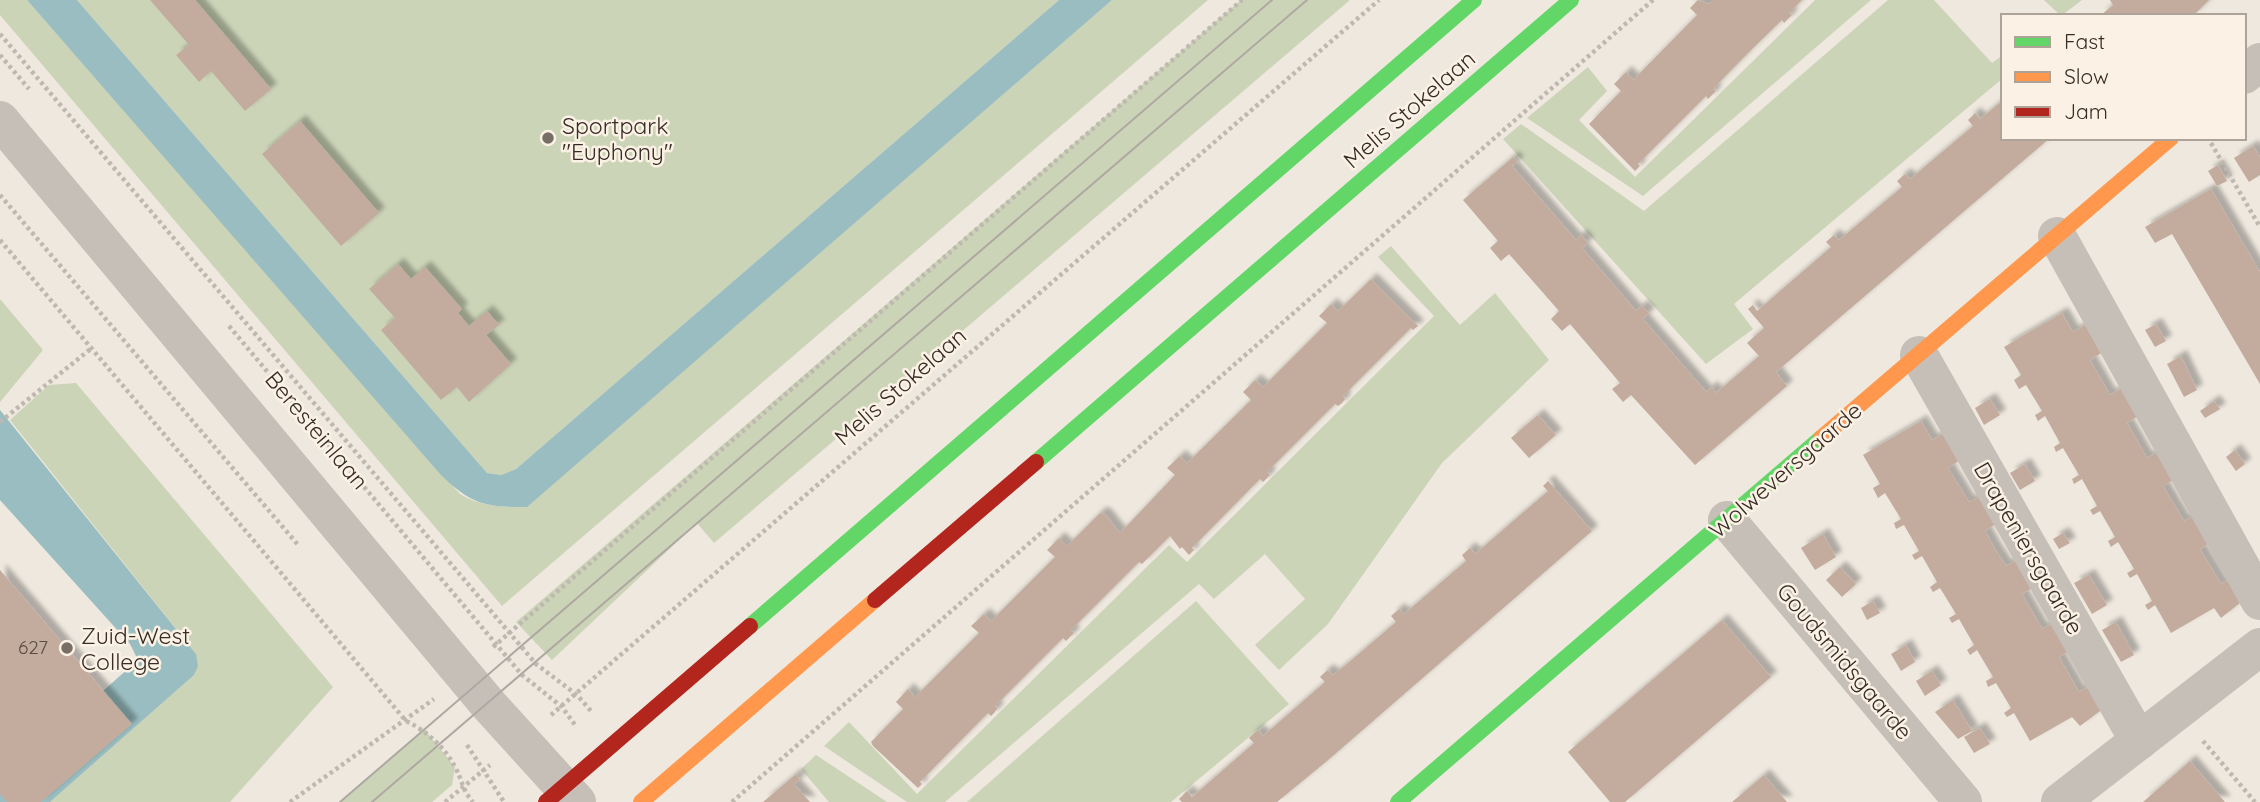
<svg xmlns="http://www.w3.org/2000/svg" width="2260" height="802" viewBox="0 0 2260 802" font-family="Quicksand,sans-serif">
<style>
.green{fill:#ccd4b7}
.water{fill:#99bdc0}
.building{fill:#c3ac9e;filter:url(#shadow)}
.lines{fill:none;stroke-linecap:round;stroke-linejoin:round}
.path{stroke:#bfb8b0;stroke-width:4.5;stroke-dasharray:3.5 3.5;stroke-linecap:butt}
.street{stroke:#c6bfb8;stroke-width:38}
.fast{stroke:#63d668;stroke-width:16}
.slow{stroke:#ff974d;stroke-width:16}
.jam{stroke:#b3261e;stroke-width:16}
.tram{stroke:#aea8a2;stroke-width:2}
.poi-dot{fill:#776e66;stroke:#fbf2e5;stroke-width:2.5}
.labels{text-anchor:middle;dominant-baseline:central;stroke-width:5;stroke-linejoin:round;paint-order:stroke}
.number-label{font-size:19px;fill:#5a4c44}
.street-label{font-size:23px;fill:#372c26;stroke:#fbf2e5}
.poi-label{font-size:23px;fill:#372c26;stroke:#fbf2e5;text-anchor:start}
</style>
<defs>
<filter id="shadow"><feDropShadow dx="6" dy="-6" stdDeviation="2" flood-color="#0004"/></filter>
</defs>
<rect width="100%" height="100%" fill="#eee8de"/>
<g class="green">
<path d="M 0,0 L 27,0 L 460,494 C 482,507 502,507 526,507 L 1112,0 L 1208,0 L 502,606 L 0,15 Z"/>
<path d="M 77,0 L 1059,0 L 516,469 L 501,475 L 487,473 Z"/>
<path d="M 1241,0 L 1350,0 L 714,543 L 697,523 L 552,660 L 516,622 Z"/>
<path d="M 1815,0 L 1871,0 L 1643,196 L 1527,118 L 1588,67 L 1607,91 L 1579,120 L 1635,177 Z"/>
<path d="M 1888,0 L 1934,0 L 1992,63 L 2003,55 L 2003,78 L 1734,304 L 1753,329 L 1706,364 L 1503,139 L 1521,124 L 1644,211 Z"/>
<path d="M 2044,0 L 2082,0 L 2061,16 Z"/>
<path d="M 1391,246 L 1460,325 L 1495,293 L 1549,360 L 1442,463 L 1328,624 L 1279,670 L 1255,645 L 1305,599 L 1265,554 L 1214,599 L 1199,584 L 945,802 L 907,802 L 824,746 L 849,722 L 917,794 L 1169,545 L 1187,562 L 1434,316 L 1378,257 Z"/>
<path d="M 0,299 L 43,350 L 0,402 Z"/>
<path d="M 76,383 L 333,687 L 230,802 L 50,802 L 194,675 L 196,654 L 10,420 L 49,385 Z"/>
<path d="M 1196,601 L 1289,704 L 1171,802 L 967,802 Z"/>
<path d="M 424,729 L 455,767 L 452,785 L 432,802 L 340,802 Z"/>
<path d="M 816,755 L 887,802 L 829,802 L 801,769 Z"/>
</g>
<g class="water">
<path d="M 27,0 L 77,0 L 487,473 L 501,475 L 516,469 L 1059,0 L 1112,0 L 527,507 C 485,507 472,505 441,475 Z"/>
<path d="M 0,410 L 196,654 L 198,666 L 194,675 L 50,802 L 0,802 L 0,782 L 138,660 L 130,644 L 0,500 Z"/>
</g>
<g class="building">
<path d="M 150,0 L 195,0 L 271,89 L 245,111 L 211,71 L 199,82 L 176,55 L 189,45 Z"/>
<path d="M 1698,0 L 1709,4 L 1713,0 L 1802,0 L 1789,13 L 1792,15 L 1784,23 L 1782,20 L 1747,54 L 1713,89 L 1716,91 L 1708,99 L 1706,96 L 1638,164 L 1640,166 L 1635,171 L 1589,124 L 1621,91 L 1614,84 L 1626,72 L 1633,80 L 1697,15 L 1690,8 Z"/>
<path d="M 2110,0 L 2209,0 L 2193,16 L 2100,16 L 2113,5 Z"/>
<path d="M 2003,100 L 2003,138 L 2050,138 L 1776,372 L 1787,386 L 1695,465 L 1631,395 L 1623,402 L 1612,389 L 1620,383 L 1570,324 L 1562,331 L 1551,319 L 1559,311 L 1509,254 L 1501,261 L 1490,248 L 1498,241 L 1463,200 L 1513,157 L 1518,162 L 1512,166 L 1576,240 L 1581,235 L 1588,243 L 1582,248 L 1636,311 L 1642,306 L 1649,313 L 1643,319 L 1706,392 L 1712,387 L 1716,393 L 1759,356 L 1747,343 L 1764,328 L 1748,309 L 1753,305 L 1757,311 L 1831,247 L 1826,242 L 1834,235 L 1839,240 L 1902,187 L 1897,181 L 1905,174 L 1910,179 L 1973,126 L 1968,120 L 1975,113 L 1980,119 Z"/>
<path d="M 300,121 L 379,213 L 341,246 L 262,154 Z"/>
<path d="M 2253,146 L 2260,157 L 2260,175 L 2249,182 L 2234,158 Z"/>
<path d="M 2218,165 L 2227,181 L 2217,186 L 2208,171 Z"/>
<path d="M 2211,189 L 2260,272 L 2260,384 L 2172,234 L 2155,243 L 2145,227 Z"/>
<path d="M 398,264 L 411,279 L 425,267 L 462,309 L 458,313 L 469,326 L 487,311 L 499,325 L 486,335 L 511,364 L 469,402 L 457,387 L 441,400 L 381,330 L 395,318 L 369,289 Z"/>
<path d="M 1371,279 L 1418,326 L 1413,330 L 1411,328 L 1343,396 L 1345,399 L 1342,403 L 1338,406 L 1335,404 L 1267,472 L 1270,475 L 1263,482 L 1260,479 L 1192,548 L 1194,550 L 1189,555 L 1182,547 L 1180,549 L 1170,536 L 1142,564 L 1139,562 L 1071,630 L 1074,633 L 1066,641 L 1063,638 L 995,706 L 998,708 L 994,713 L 991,716 L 988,713 L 920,782 L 922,784 L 918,788 L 873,746 L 871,742 L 903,709 L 896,702 L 908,689 L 915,697 L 979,633 L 971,626 L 984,614 L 991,621 L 1055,557 L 1047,550 L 1059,538 L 1067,546 L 1100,513 L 1105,514 L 1120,533 L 1175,475 L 1167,468 L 1180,456 L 1187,463 L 1251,400 L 1243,392 L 1255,380 L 1263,387 L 1327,323 L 1319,316 L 1331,304 L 1338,311 Z"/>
<path d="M 2062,313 L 2073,332 L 2085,325 L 2101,353 L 2090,360 L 2110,395 L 2122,388 L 2138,416 L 2127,423 L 2147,458 L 2158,452 L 2175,479 L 2163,486 L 2184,521 L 2195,515 L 2212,542 L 2200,549 L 2221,584 L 2232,578 L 2245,599 L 2221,618 L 2214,608 L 2171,633 L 2155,605 L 2148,610 L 2145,605 L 2152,601 L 2137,574 L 2130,578 L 2127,573 L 2134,569 L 2118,542 L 2111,547 L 2108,541 L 2115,537 L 2100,511 L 2093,515 L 2090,510 L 2097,506 L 2082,479 L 2074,484 L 2072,479 L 2079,475 L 2063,448 L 2056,452 L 2054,447 L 2060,443 L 2045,416 L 2038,421 L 2035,415 L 2042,411 L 2026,385 L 2019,389 L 2014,380 L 2021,375 L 2004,347 Z"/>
<path d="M 2156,324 L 2166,341 L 2155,347 L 2145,330 Z"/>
<path d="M 2181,356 L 2197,390 L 2184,397 L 2167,364 Z"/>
<path d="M 1990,399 L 2000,415 L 1984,425 L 1975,408 Z"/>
<path d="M 2214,401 L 2220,409 L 2205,418 L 2200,411 Z"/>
<path d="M 1538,415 L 1556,435 L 1529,458 L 1511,438 Z"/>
<path d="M 1921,421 L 1932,440 L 1944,433 L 1960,460 L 1948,468 L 1969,502 L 1981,496 L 1997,523 L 1985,531 L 1995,549 L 2006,566 L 2018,559 L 2034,587 L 2022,594 L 2042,629 L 2054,622 L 2071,650 L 2059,657 L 2079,692 L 2091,685 L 2104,708 L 2080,726 L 2072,717 L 2030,741 L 2014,713 L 2007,717 L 2004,713 L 2011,708 L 1996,683 L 1988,687 L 1986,681 L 1993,677 L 1977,650 L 1970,655 L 1967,650 L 1974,645 L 1959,619 L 1952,623 L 1949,618 L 1956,614 L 1940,588 L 1933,592 L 1930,587 L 1937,582 L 1922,556 L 1915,560 L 1912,555 L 1919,551 L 1904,525 L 1896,529 L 1894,523 L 1901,519 L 1885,493 L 1878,498 L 1873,488 L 1880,484 L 1863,455 Z"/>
<path d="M 2235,450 L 2245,464 L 2236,471 L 2226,457 Z"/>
<path d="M 2025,464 L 2035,481 L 2020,490 L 2010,473 Z"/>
<path d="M 1548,481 L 1592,531 L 1327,761 L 1277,802 L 1182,802 L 1179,799 L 1187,791 L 1192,797 L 1254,743 L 1249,738 L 1253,734 L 1258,730 L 1263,736 L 1325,682 L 1320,677 L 1324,673 L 1328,670 L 1333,675 L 1348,663 L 1396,622 L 1391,616 L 1399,609 L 1404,614 L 1466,561 L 1462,555 L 1470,548 L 1475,554 L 1548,491 L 1543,486 Z"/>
<path d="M 2063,533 L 2070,543 L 2059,549 L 2053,539 Z"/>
<path d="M 1823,534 L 1836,557 L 1815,570 L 1801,548 Z"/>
<path d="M 1840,567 L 1856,584 L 1842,597 L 1826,580 Z"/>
<path d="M 0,570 L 132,724 L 41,802 L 7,802 L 0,794 Z"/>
<path d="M 2089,575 L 2107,605 L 2092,614 L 2074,583 Z"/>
<path d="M 1873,601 L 1880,613 L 1867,620 L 1861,608 Z"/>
<path d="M 1722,620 L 1771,677 L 1625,802 L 1610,802 L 1568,752 Z"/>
<path d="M 2116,622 L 2134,655 L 2121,662 L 2102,630 Z"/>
<path d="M 1906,645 L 1915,662 L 1901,671 L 1891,654 Z"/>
<path d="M 1932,671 L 1941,685 L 1925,696 L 1916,681 Z"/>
<path d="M 1953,700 L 1972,731 L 1958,739 L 1935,712 Z"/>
<path d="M 1980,728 L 1990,744 L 1974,753 L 1964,737 Z"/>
<path d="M 2190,761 L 2225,802 L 2143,802 Z"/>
<path d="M 796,774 L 800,780 L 794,784 L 810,802 L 763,802 Z"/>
<path d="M 1764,775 L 1787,802 L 1732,802 L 1738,797 Z"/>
</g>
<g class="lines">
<g class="path">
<path d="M 0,34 L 536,664 L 577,695 L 591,711"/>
<path d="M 0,55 L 29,89"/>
<path d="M 2211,143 L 2260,227"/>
<path d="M 0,195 L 299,546"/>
<path d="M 0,240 L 406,721 C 425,730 445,747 455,767 C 463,781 461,788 473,802"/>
<path d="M 229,326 L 522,675 L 562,707 L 575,725"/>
<path d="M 0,422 L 93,347"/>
<path d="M 493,647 L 1242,0"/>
<path d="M 551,715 L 1379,0"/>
<path d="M 2203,741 L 2255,802"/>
<path d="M 467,745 L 504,802"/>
<path d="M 290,802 L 434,699"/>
<path d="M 445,802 L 490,765"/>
<path d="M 732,802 L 1653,0"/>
</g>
<g class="street">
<path d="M 2244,75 L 2260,62"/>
<path d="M 0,120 L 488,704 L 577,802"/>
<path d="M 2057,236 L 2260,601"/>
<path d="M 1919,355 L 2139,741"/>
<path d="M 1727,520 L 1963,802"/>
<path d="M 2060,802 L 2260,647"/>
</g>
<g class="fast">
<path d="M 1036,462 L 1571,0"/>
<path d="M 750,626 L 1474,0"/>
<path d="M 1398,802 L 1821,438"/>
</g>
<g class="slow">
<path d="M 1821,438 L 2171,138"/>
<path d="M 641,802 L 875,600"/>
</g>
<g class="jam">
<path d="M 875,600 L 1036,462"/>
<path d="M 546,802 L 750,626"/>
</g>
<g class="tram">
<path d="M 340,802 L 1272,0"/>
<path d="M 372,802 L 1307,0"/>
</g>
</g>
<g class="poi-dot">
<circle cx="548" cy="138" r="7"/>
<circle cx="67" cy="648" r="7"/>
</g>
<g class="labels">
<g class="number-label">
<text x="33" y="647">627</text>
</g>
<g class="street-label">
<text transform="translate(1409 109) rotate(-41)">Melis Stokelaan</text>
<text transform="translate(900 386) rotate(-41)">Melis Stokelaan</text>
<text transform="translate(317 430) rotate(50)">Beresteinlaan</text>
<text transform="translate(1785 470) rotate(-41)">Wolweversgaarde</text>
<text transform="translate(2029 548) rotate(60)">Drapeniersgaarde</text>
<text transform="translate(1845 661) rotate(50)">Goudsmidsgaarde</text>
</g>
<g class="poi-label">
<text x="562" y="125">Sportpark<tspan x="562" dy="26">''Euphony"</tspan></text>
<text x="81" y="635">Zuid-West<tspan x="81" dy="26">College</tspan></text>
</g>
</g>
<rect x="2001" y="14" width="245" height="126" fill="#fbf2e5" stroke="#ada399" stroke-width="2"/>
<rect x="2015" y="37" width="35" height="10" fill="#63d668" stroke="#ada399" stroke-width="2"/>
<text x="2064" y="49" font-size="21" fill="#372c26">Fast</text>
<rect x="2015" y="72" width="35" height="10" fill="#ff974d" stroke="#ada399" stroke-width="2"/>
<text x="2064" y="84" font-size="21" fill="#372c26">Slow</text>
<rect x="2015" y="107" width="35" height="10" fill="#b3261e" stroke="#ada399" stroke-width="2"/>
<text x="2064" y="119" font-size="21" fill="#372c26">Jam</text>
</svg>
